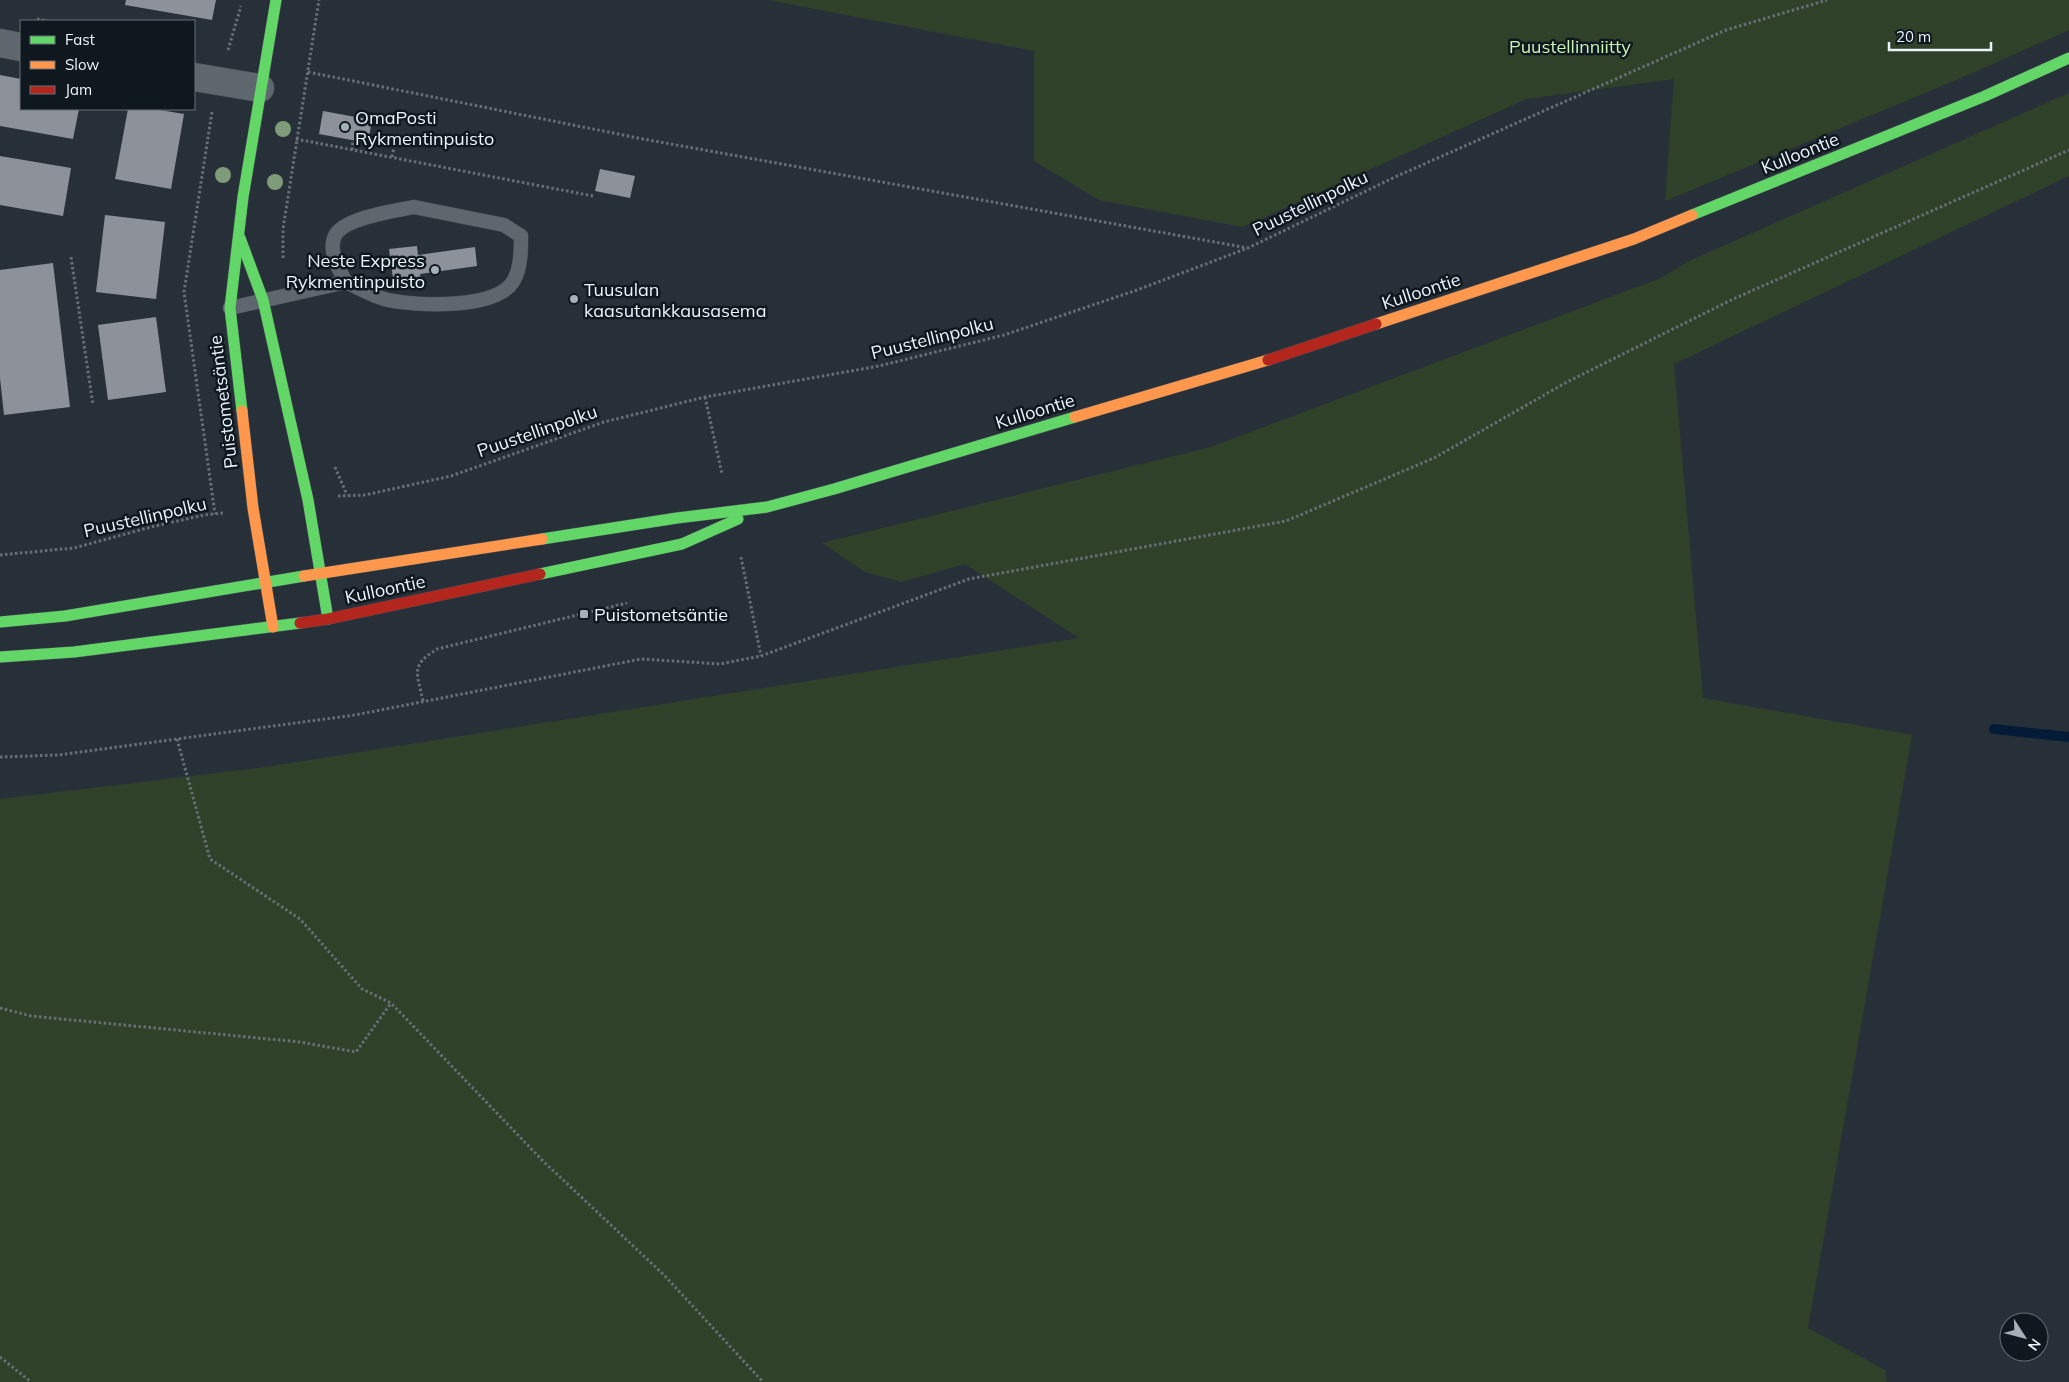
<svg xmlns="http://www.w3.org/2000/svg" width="2069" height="1382" viewBox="0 0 2069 1382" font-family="Mulish,sans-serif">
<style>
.green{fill:#304129}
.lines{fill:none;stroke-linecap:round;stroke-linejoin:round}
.stream{stroke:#041b38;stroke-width:10}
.building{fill:#8d919a}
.lane-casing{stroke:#444d54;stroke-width:15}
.street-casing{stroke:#444d54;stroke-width:29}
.fast-casing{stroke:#444d54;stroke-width:12}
.slow-casing{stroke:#444d54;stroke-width:12}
.jam-casing{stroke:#444d54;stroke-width:12}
.path{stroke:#686e75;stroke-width:3;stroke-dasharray:2.5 2.5;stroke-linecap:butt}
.lane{stroke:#5f676e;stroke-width:14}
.street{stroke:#5f676e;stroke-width:28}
.fast{stroke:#63d668;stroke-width:11}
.slow{stroke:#ff974d;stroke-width:11}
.jam{stroke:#b3261e;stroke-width:11}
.tree{fill:#7f9c7a}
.poi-dot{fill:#a5afb9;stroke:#10181f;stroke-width:2}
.labels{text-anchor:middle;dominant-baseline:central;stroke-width:5;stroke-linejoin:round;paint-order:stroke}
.park-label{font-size:18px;fill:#c7f4b0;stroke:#10181f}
.poi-label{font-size:18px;fill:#e9f4fe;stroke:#10181f;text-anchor:start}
.street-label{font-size:18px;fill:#e9f4fe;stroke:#10181f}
</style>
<rect width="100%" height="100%" fill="#273039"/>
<g class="green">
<path d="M 768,0 L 2069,0 L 2069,30 L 1954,81 L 1665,201 L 1674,79 L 1526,99 L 1243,227 L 1099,200 L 1034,161 L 1034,51 Z"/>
<path d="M 2069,93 L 2069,176 L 1674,364 L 1703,698 L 1912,735 L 1808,1328 L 1885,1370 L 1887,1382 L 0,1382 L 0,799 L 259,768 L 1079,638 L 965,564 L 901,582 L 865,572 L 822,543 L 1211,447 L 1661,278 L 1689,261 Z"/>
</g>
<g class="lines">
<path class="stream" d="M 1994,729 L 2069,737"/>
</g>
<g class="building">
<path d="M 126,0 L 216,0 L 212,20 L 125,5 Z"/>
<path d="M 0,75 L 21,79 L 21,109 L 79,109 L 73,139 L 0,126 Z"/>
<path d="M 128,109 L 154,109 L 184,114 L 171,189 L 115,179 Z"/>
<path d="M 323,111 L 372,120 L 368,143 L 319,134 Z"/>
<path d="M 0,156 L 71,168 L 63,216 L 0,205 Z"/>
<path d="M 600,169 L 635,176 L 630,198 L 595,191 Z"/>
<path d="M 105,215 L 165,222 L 156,299 L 96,292 Z"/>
<path d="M 417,246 L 418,255 L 475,247 L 477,266 L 420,274 L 422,283 L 394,286 L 389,249 Z"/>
<path d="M 53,263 L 70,407 L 4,415 L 0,378 L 0,270 Z"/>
<path d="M 156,317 L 166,392 L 108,400 L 98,325 Z"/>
</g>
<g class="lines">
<g class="lane-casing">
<g id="lane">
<path d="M 414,207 L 504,225 L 521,236 C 521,250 521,267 514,280 C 498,310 416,306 388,300 C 374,297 359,288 346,282 C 339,270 329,253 334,238 C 340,218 395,211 414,207 Z"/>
<path d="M 230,308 L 346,282"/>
</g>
</g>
<g class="street-casing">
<g id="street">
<path d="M 0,43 L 21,47"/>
<path d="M 194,77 L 260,88"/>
</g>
</g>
<g class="fast-casing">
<g id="fast">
<path d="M 1692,215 L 1985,96 L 2069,58"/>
<path d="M 240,238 L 263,300 L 308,500 L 328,619"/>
<path d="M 242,411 L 230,308 L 243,197 L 276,0"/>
<path d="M 542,539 L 677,518 L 767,507 L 834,489 L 1075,417"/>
<path d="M 540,574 L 682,544 L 738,519"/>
<path d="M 0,622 L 65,616 L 304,576"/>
<path d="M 0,657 L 74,652 L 300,623"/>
</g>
</g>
<g class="slow-casing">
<g id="slow">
<path d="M 1376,324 L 1634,239 L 1692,215"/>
<path d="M 242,411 L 253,508 L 273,627"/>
<path d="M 1075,417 L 1268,360"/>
<path d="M 304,576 L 542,539"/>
</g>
</g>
<g class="jam-casing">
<g id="jam">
<path d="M 1268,360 L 1376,324"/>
<path d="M 300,623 L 328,619 L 540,574"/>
</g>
</g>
<g class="path">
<path d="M 37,19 L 48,21"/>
<path d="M 228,50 L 241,6"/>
<path d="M 308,72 L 643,139 L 1248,248"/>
<path d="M 212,112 L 184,292 L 215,514"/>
<path d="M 296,139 L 593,196"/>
<path d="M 352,150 L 353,140"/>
<path d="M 392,157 L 394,147"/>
<path d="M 71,257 L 93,405"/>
<path d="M 283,258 L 283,229 L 319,0"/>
<path d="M 705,397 L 722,474"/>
<path d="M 335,467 L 347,495"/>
<path d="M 338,496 L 365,495 L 451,476 L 604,422 L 705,397 L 879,366 L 1004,335 L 1137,290 L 1248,248 L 1395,177 L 1726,30 L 1827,0"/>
<path d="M 0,555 L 74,548 L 151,527 L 204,515 L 223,513"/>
<path d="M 741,557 L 761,656"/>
<path d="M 423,701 C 417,672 410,666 437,649 L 627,603"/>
<path d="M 177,739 L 210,859 L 300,919 L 362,989 L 391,1003 L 542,1160 L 664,1275 L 763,1382"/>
<path d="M 0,757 L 58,755 L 355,715 L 641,659 L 720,664 L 761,656 L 969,579 L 1286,521 L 1434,458 L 1567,382 L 1731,300 L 2069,150"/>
<path d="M 0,1008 L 31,1016 L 300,1042 L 356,1052 L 391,1003"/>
<path d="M 0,1357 L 31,1382"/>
</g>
<use href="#lane" class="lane"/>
<use href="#street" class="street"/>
<use href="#fast" class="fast"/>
<use href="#slow" class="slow"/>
<use href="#jam" class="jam"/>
</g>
<g class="tree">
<circle cx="283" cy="129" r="8"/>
<circle cx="223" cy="175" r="8"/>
<circle cx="275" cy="182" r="8"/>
</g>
<g class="poi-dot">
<circle cx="345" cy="127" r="5"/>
<circle cx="435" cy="270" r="5"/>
<circle cx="574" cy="299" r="5"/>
<rect x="579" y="609" width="10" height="10" rx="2.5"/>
</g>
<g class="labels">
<g class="park-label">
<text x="1570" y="46">Puustellinniitty</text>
</g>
<g class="poi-label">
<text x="355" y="117">OmaPosti<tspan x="355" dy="21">Rykmentinpuisto</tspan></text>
<text x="425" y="260" text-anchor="end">Neste Express<tspan x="425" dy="21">Rykmentinpuisto</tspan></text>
<text x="584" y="289">Tuusulan<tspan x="584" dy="21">kaasutankkausasema</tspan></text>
<text x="594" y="614">Puistometsäntie</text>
</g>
<g class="street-label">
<text transform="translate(1800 153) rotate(-22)">Kulloontie</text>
<text transform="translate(1310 203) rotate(-26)">Puustellinpolku</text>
<text transform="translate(1421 291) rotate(-18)">Kulloontie</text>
<text transform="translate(932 338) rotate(-14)">Puustellinpolku</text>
<text transform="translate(223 402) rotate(-97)">Puistometsäntie</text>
<text transform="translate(1035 411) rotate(-17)">Kulloontie</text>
<text transform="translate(537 431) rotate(-19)">Puustellinpolku</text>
<text transform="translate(145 517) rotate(-13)">Puustellinpolku</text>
<text transform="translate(385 589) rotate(-12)">Kulloontie</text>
</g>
</g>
<rect x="20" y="20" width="175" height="90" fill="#10181f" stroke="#677078"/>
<rect x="30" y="36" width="25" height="8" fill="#63d668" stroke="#677078"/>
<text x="65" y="45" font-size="15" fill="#e9f4fe">Fast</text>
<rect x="30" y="61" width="25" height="8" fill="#ff974d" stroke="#677078"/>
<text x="65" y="70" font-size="15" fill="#e9f4fe">Slow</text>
<rect x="30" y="86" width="25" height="8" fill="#b3261e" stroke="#677078"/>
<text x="65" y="95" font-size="15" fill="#e9f4fe">Jam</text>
<g transform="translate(2024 1337) rotate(126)"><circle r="24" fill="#10181f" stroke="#677078"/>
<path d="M0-4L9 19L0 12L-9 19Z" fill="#a5afb9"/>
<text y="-8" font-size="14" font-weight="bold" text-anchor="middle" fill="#e9f4fe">N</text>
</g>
<path d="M1889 42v8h102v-8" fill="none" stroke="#e9f4fe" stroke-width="2.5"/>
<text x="1896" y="42" font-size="15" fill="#e9f4fe" stroke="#10181f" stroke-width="4" paint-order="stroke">20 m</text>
</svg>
